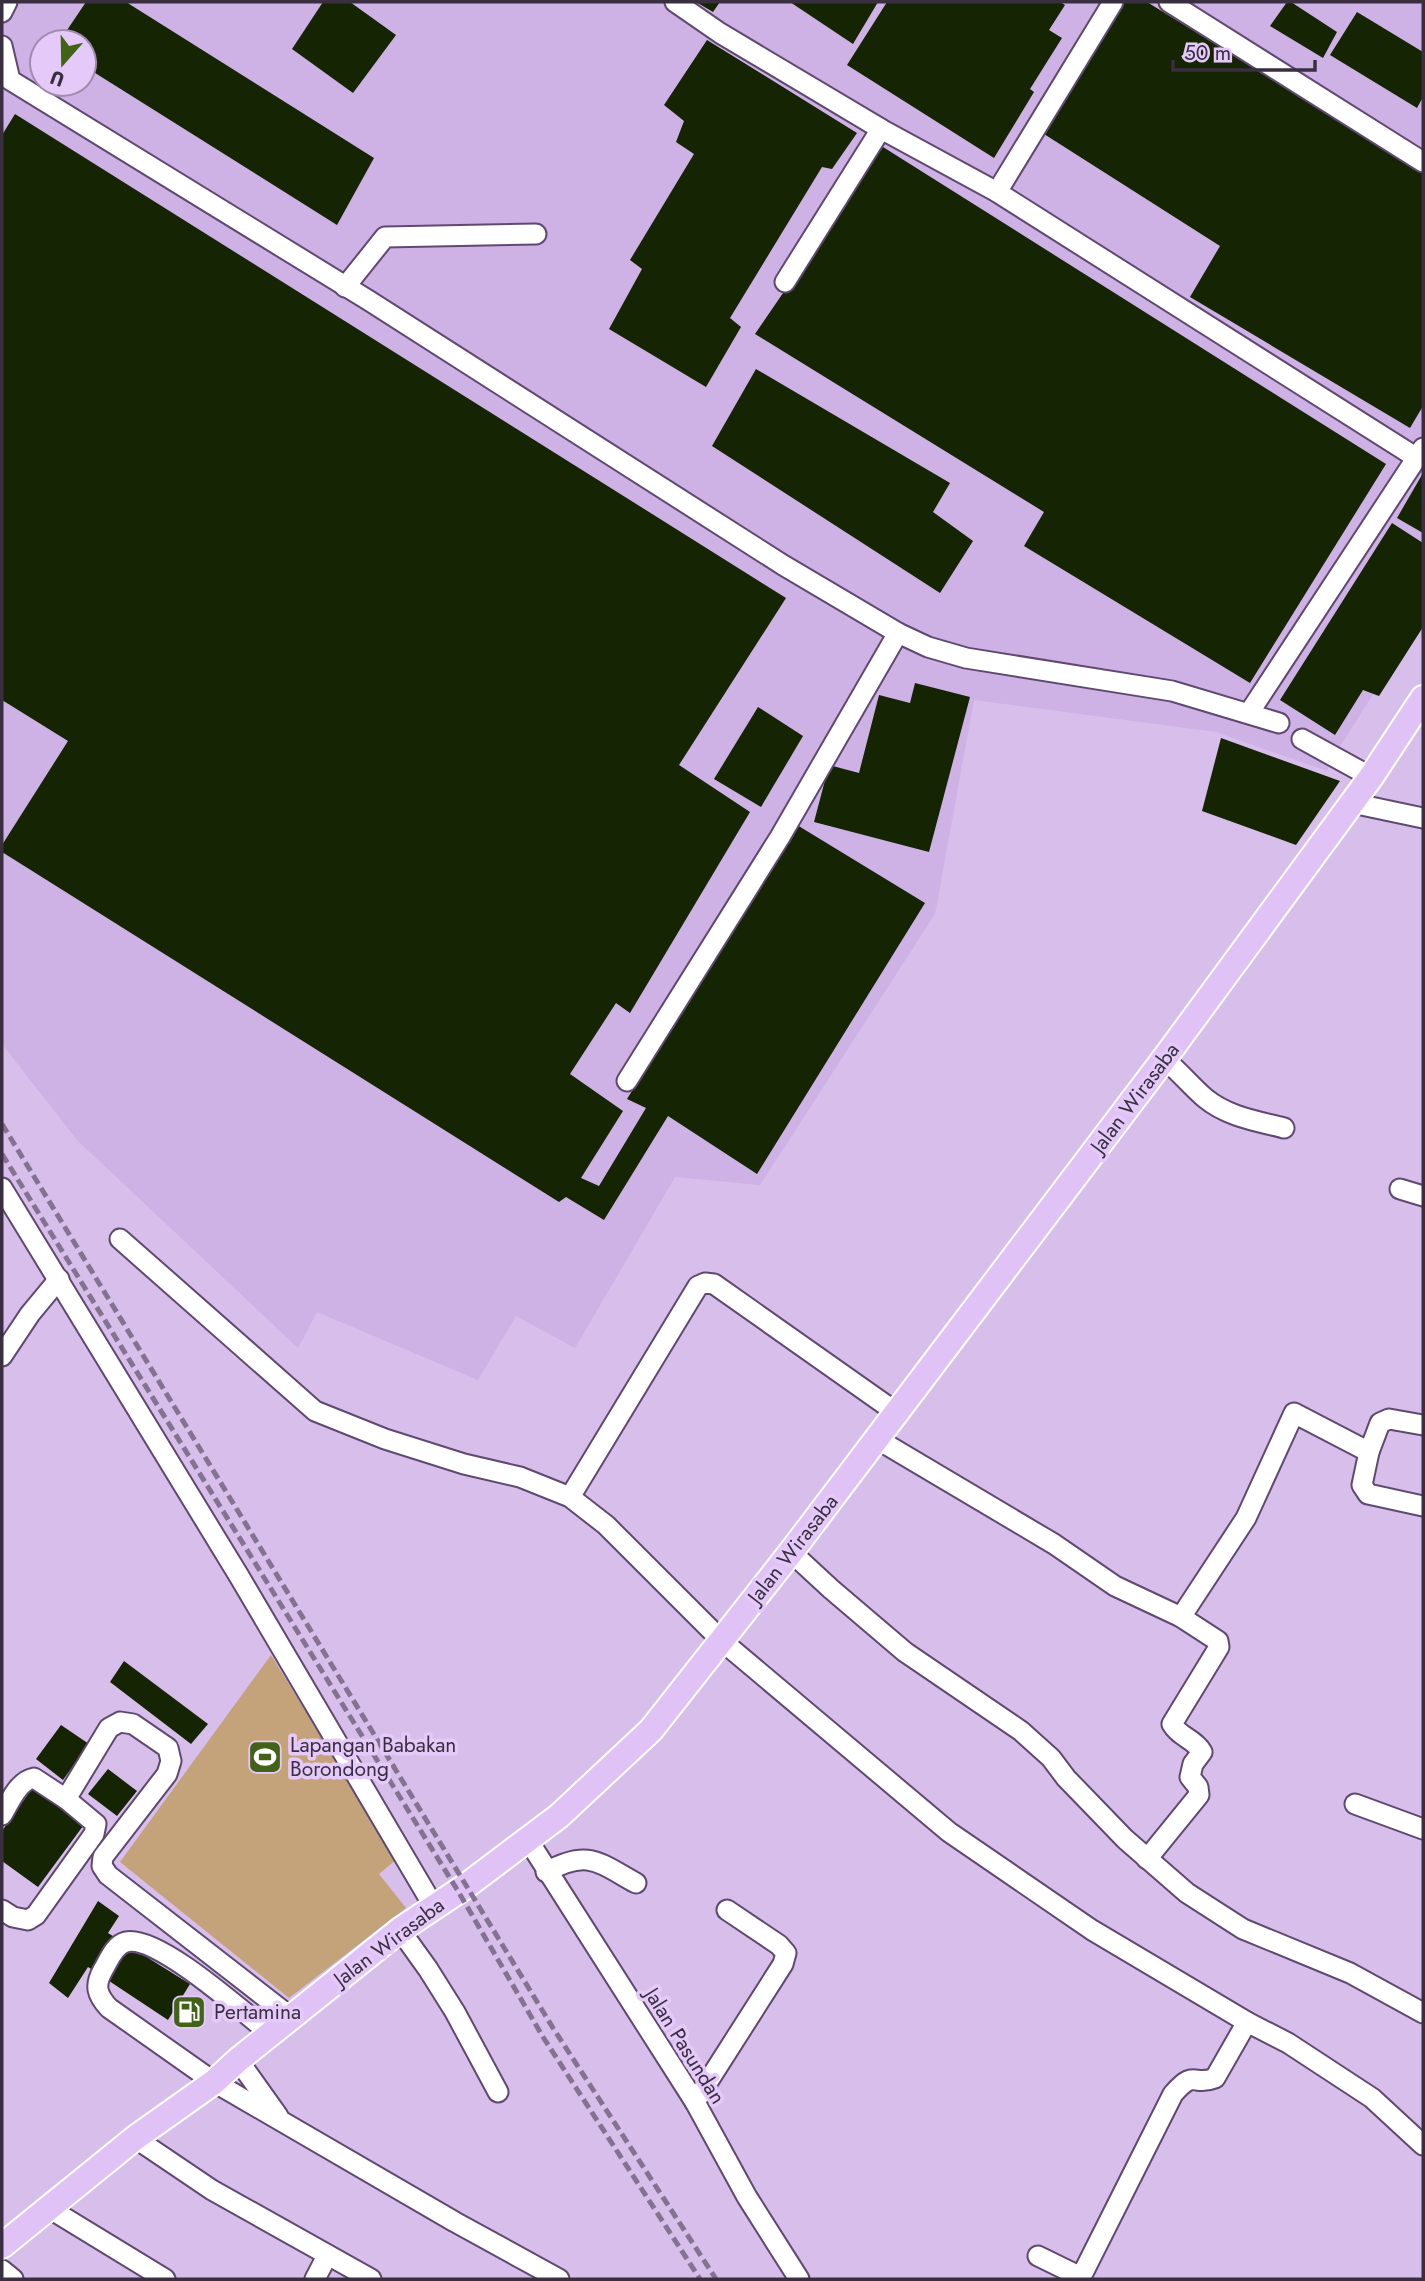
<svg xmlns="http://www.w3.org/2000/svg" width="1425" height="2281" viewBox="0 0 1425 2281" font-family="Jost,sans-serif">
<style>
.built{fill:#ceb1e5;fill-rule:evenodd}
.green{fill:#c4a27a}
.building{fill:#152402}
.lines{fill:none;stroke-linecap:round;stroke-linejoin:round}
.minor-casing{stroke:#604971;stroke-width:23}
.major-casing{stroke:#fff;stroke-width:28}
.minor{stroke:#fff;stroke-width:19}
.major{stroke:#e1c2f7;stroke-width:24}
.rail{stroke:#847291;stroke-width:5;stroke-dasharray:10 5;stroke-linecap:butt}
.labels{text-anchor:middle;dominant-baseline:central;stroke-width:7;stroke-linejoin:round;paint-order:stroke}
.street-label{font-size:21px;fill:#392f41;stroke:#e5caf9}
.poi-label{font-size:21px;fill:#392f41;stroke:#e5caf9;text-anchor:start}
</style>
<rect width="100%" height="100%" fill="#d7beeb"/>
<path class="built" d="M 2,2 L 1423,2 L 1423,615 L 1334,756 L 1327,771 L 1216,732 L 974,700 L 935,914 L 760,1185 L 675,1177 L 575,1348 L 516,1316 L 478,1380 L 317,1312 L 298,1348 L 77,1140 L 2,1044 ZM 42,42 L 84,42 L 84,84 L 42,84 Z"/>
<path class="green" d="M 271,1655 L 397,1859 L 379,1874 L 406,1908 L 289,1998 L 120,1862 Z"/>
<g class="building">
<path d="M 86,2 L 126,2 L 374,158 L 337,225 L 84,66 L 84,42 L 59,42 Z"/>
<path d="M 323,2 L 350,2 L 396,35 L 353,93 L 292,49 Z"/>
<path d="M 696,2 L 720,2 L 713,12 Z"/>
<path d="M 790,2 L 878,2 L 853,44 Z"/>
<path d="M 887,2 L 1060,2 L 1065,5 L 1049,30 L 1062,38 L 1030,89 L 1034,92 L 994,158 L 847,65 Z"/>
<path d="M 1124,2 L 1147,2 L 1423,172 L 1423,406 L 1410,428 L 1190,297 L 1220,246 L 1044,134 Z"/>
<path d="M 1287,2 L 1291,2 L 1337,32 L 1323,58 L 1270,26 Z"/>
<path d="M 1357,12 L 1423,52 L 1423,97 L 1417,108 L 1330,55 Z"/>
<path d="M 707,40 L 857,133 L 832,169 L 822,167 L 730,318 L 741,327 L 706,387 L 609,329 L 642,269 L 630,260 L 694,154 L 676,142 L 684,121 L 664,105 Z"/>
<path d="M 15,114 L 786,598 L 679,765 L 750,812 L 630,1013 L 616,1003 L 570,1074 L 623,1111 L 581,1178 L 599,1186 L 646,1108 L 627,1099 L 797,825 L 925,903 L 757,1174 L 668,1116 L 604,1220 L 566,1197 L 559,1202 L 2,852 L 2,845 L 68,741 L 2,700 L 2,135 Z"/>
<path d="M 883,147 L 1386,464 L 1250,683 L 1024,546 L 1044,512 L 755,334 Z"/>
<path d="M 756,369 L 950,483 L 933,512 L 973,541 L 940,593 L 712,446 Z"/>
<path d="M 1423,473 L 1423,533 L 1397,518 Z"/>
<path d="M 1392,523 L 1423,543 L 1423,627 L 1379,696 L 1363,690 L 1335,735 L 1280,700 Z"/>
<path d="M 915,683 L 970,697 L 929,852 L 814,822 L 829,765 L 859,773 L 879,695 L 910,703 Z"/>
<path d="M 758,707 L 803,736 L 761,807 L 714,779 Z"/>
<path d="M 1221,738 L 1340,781 L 1296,845 L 1202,811 Z"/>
<path d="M 124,1661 L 208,1724 L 191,1744 L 110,1682 Z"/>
<path d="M 61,1725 L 89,1744 L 63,1780 L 36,1759 Z"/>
<path d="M 108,1769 L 137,1791 L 117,1816 L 88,1794 Z"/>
<path d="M 33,1787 L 86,1822 L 38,1887 L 2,1861 L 2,1831 Z"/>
<path d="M 98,1901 L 119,1916 L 108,1933 L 190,1984 L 168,2020 L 88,1967 L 68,1998 L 49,1983 Z"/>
</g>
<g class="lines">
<g class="minor-casing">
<g id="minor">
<path d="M 675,2 L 720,33 L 881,129 L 997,192 L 1417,458"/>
<path d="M 1169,2 L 1423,162"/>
<path d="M 2,12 L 7,2"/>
<path d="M 2,46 L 10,80 L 368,300 L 783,565 L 898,633 L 928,647 L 966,658 L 1172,691 L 1279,723"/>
<path d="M 997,192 L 1113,2"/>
<path d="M 785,282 L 881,129"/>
<path d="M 345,287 L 385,237 L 536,234"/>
<path d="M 1249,713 L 1423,448"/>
<path d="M 1302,739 L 1371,777"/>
<path d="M 1352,803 L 1423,818"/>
<path d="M 1164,1059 C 1179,1071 1191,1086 1205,1098 C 1228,1117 1257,1121 1284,1128"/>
<path d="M 627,1081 L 780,837 L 898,633"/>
<path d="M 2,1188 L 239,1576 L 434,1907"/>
<path d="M 1400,1189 L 1423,1196"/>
<path d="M 120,1239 L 315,1411 L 385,1439 L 464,1464 L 520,1477 L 570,1497 L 606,1525 L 722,1641 L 949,1832 L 1092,1930 L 1247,2022 L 1288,2043 L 1372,2098 L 1423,2145"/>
<path d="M 2,1356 L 30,1314 L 59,1279"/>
<path d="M 1423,1425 L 1389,1419 L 1380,1423 L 1369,1452 L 1362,1485 L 1368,1494 L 1423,1506"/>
<path d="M 877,1439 L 1054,1544 L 1115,1586 L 1181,1617 L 1218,1641 L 1219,1647 L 1172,1724 C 1179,1737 1195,1739 1202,1752 L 1193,1764 L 1190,1777 L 1198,1787 L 1199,1795 L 1147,1859"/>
<path d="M 570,1497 L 698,1286 L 705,1283 L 714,1284 L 897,1413"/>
<path d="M 791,1552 L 831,1589 L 905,1652 L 1021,1731 L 1051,1758 L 1066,1778 L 1125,1839 L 1187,1893 L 1243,1929 L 1350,1973 L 1423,2013"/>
<path d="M 1181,1617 L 1246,1518 L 1294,1413 L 1369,1452"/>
<path d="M 66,1799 L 109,1728 L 120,1722 L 133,1724 L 168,1748 L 171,1761 L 167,1774 L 103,1857 L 102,1866 L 108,1875 L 292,2018"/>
<path d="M 1355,1804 L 1423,1829"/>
<path d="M 2,1815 C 10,1802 18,1781 34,1778 L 66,1799 L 96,1824 L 94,1834 L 36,1915 L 28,1920 L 13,1917 L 2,1910"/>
<path d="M 528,1840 L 695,2102 L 747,2197 L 799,2279"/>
<path d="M 546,1872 C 588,1849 598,1862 636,1883"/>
<path d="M 400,1930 L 428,1969 L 455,2012 L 498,2092"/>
<path d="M 271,2034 C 244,2013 157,1934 126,1942 C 114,1945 109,1960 103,1970 C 94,1986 97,1995 109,2008 L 214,2082 L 455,2222 L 559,2279"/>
<path d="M 238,2060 L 278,2116"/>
<path d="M 695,2102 L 783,1964 L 786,1953 L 779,1945 L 727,1910"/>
<path d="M 135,2138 L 212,2190 L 371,2279"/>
<path d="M 47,2207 L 165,2279"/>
<path d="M 1038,2256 L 1081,2277 L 1173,2094 C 1196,2068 1192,2087 1215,2078 L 1247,2022"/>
<path d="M 2,2270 L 13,2279"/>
<path d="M 315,2279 L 327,2256"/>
</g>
</g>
<g class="major-casing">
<path id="major" d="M 2,2246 L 135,2138 L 214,2082 L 238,2060 L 400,1930 L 466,1886 L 559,1816 L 651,1730 L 791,1552 L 1164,1059 L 1371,777 L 1423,698"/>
</g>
<use href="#minor" class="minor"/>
<use href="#major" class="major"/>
<g class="rail">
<path d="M 2,1124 L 553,2028 L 716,2279"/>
<path d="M 2,1154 L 458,1891 L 543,2037 L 700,2279"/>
</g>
</g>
<defs>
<g id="stadium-square" transform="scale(1.75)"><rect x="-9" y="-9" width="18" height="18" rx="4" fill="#426218" stroke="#e5caf9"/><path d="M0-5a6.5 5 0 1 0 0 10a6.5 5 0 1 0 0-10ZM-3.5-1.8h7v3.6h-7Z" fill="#fff"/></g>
<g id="fuel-square" transform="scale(1.75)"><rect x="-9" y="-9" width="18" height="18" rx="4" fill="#426218" stroke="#e5caf9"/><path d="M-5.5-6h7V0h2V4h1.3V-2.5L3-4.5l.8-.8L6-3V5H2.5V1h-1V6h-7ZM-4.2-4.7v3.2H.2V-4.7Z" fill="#fff"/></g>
</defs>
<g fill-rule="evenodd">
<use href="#stadium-square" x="265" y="1757"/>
<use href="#fuel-square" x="189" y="2012"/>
</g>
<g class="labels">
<g class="street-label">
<text transform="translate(1135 1098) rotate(-53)">Jalan Wirasaba</text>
<text transform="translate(793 1549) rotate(-52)">Jalan Wirasaba</text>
<text transform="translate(389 1942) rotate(-37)">Jalan Wirasaba</text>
<text transform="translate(685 2046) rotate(58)">Jalan Pasundan</text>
</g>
<g class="poi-label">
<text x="290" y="1745">Lapangan Babakan<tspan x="290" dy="24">Borondong</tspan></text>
<text x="214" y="2012">Pertamina</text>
</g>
</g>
<rect width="1425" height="2281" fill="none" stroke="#392f41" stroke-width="7"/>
<g transform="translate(63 63) rotate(200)"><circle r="33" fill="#e5caf9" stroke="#a08caf" stroke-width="2"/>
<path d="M0-5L12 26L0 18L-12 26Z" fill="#426218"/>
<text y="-10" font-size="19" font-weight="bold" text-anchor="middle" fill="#392f41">U</text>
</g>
<path d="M1173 60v10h142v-10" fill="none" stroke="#392f41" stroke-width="3.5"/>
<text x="1184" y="60" font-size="21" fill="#392f41" stroke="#e5caf9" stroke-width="5" paint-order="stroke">50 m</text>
</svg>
